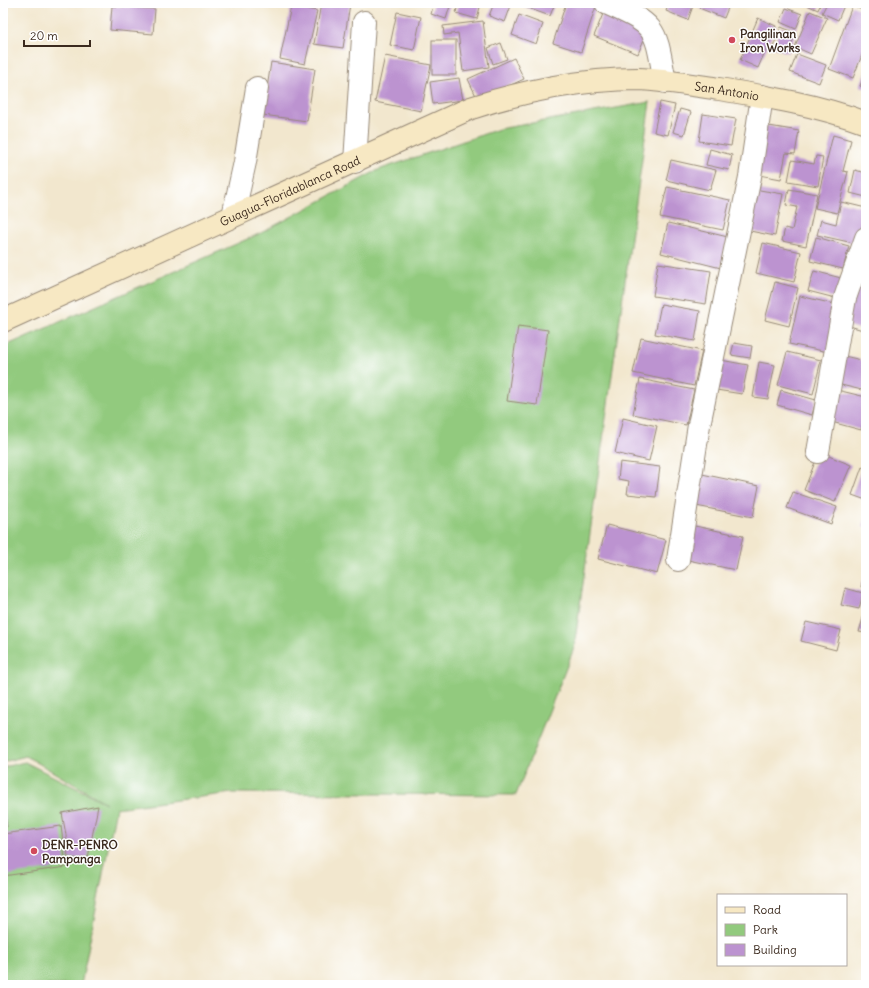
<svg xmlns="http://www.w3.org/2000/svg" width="869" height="988" viewBox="0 0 869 988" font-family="Delius,sans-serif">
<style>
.green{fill:#92ca7e;stroke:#667a4e}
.building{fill:#bc93d0}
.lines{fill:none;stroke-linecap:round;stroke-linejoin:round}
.minor-casing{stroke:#968876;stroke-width:24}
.secondary-casing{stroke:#968876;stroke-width:24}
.minor{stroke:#fff;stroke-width:22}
.secondary{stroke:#f7e8c3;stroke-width:22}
.poi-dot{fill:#d1495b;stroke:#fff;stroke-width:1.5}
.labels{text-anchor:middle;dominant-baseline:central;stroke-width:3;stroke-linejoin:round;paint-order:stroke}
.poi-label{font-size:12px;font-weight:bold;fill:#3b2a1e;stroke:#fff;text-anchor:start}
.street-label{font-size:12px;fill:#3b2a1e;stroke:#fff}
</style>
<rect width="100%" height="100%" fill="#fff"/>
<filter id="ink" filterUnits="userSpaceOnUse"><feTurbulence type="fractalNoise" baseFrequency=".025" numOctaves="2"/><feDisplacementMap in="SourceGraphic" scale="8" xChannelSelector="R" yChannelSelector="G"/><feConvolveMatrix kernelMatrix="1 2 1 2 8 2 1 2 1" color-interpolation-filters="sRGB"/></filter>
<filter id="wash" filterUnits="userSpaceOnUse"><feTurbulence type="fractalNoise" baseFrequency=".012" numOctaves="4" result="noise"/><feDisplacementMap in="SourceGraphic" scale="16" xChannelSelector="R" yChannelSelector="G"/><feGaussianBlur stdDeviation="0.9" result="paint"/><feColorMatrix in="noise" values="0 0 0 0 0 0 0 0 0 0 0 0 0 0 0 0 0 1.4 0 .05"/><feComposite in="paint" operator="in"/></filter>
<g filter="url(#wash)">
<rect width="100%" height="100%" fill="#f2e7ce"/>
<path class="green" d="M 650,102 L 574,648 L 516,795 L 232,793 L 116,808 L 81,985 L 3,985 L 3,767 L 25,762 L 106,803 L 26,756 L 3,762 L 3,347 L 261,233 L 378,170 L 499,129 Z"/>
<g id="blocks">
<g class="building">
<path d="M 321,3 L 350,4 L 343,48 L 314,44 Z"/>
<path d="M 434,3 L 451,3 L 446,19 L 431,14 Z"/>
<path d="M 458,3 L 481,3 L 477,19 L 456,13 Z"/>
<path d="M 494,3 L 512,3 L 505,22 L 489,16 Z"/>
<path d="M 523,3 L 555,3 L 550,16 L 522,6 Z"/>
<path d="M 566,3 L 597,3 L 581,52 L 553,43 Z"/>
<path d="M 669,3 L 694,3 L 688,20 L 666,11 Z"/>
<path d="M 702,3 L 730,3 L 724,18 L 699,8 Z"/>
<path d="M 808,3 L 821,3 L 818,10 L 807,5 Z"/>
<path d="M 827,3 L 845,3 L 838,20 L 822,13 Z"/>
<path d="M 112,6 L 155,9 L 153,34 L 110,30 Z"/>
<path d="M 291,6 L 317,11 L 305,64 L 280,59 Z"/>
<path d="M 852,6 L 866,11 L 866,45 L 853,78 L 829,69 Z"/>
<path d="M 786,8 L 802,14 L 796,29 L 780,22 Z"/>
<path d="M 605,9 L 649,27 L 638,54 L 594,36 Z"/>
<path d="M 810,11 L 827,18 L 811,54 L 795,47 Z"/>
<path d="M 397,12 L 421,17 L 414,50 L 390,45 Z"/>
<path d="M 519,15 L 543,24 L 536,44 L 512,35 Z"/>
<path d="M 758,18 L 776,26 L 758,68 L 740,60 Z"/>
<path d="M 483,21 L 489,67 L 463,71 L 458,33 L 444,35 L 443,26 Z"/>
<path d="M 781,27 L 796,33 L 788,53 L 773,47 Z"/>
<rect x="432" y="40" width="24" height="35"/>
<path d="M 501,43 L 507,59 L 493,64 L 488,48 Z"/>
<path d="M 797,54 L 826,65 L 819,83 L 790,72 Z"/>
<path d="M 385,56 L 431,65 L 421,111 L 375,102 Z"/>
<path d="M 514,58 L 524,79 L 478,100 L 468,79 Z"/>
<path d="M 271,62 L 315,69 L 307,121 L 263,115 Z"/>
<path d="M 866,70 L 866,88 L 860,86 Z"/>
<path d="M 459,78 L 463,100 L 433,104 L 430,82 Z"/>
<path d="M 660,102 L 675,105 L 668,135 L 654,132 Z"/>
<path d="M 680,109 L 691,112 L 684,135 L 673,132 Z"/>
<path d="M 703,114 L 736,119 L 731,146 L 699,141 Z"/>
<path d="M 763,125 L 799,131 L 795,154 L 786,153 L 781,179 L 754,174 Z"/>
<path d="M 833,135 L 851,140 L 843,171 L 848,172 L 837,213 L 815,208 Z"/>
<path d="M 710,149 L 732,155 L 729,170 L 706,165 Z"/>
<path d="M 816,156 L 823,157 L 818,186 L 788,181 L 792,160 L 814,164 Z"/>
<path d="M 671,160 L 716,170 L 710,190 L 666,180 Z"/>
<path d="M 855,170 L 866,173 L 866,197 L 850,193 Z"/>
<path d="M 667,187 L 730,200 L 723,230 L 660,217 Z"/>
<path d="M 754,189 L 783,194 L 775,236 L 745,230 Z"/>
<path d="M 789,189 L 817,194 L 806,246 L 782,241 L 785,228 L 792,230 L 797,207 L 786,205 Z"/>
<path d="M 841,202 L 866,208 L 858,244 L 817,235 L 821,220 L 836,224 Z"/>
<path d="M 668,223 L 728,237 L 721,268 L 661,253 Z"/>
<path d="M 816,237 L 849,246 L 843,269 L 810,261 Z"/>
<path d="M 763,243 L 801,252 L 794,282 L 756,273 Z"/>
<path d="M 658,263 L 711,271 L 706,304 L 653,296 Z"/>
<path d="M 814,271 L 845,279 L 839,299 L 808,291 Z"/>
<path d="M 775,282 L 798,288 L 789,326 L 765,320 Z"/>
<path d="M 856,285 L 866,289 L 866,331 L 843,324 Z"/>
<path d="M 800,296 L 838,305 L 828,352 L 789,344 Z"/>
<path d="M 661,304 L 700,311 L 695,341 L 655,334 Z"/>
<path d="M 518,326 L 548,330 L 537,405 L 507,401 Z"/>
<path d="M 641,338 L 702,351 L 694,386 L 633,373 Z"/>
<path d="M 734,343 L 752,346 L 750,358 L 731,355 Z"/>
<path d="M 787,352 L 821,360 L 813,394 L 778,385 Z"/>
<path d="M 844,356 L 866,361 L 866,391 L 837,384 Z"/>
<path d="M 715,359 L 748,365 L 742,394 L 710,389 Z"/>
<path d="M 759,362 L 775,365 L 768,399 L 753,397 Z"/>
<path d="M 640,379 L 694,390 L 686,425 L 633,414 Z"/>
<path d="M 781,390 L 816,400 L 812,415 L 777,405 Z"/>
<path d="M 837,390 L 866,397 L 866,412 L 861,430 L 828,421 Z"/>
<path d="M 623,418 L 657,426 L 649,461 L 615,453 Z"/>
<path d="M 819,452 L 851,465 L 835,502 L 804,490 Z"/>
<path d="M 620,462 L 660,467 L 656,497 L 627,494 L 629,481 L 618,479 Z"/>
<path d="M 862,467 L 866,469 L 866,500 L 852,495 Z"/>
<path d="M 702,474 L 759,486 L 753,517 L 696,506 Z"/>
<path d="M 793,492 L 837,507 L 831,524 L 787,508 Z"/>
<path d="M 866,518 L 866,528 L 863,527 Z"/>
<path d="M 607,525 L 666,540 L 657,574 L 598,559 Z"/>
<path d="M 690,525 L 743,536 L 736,570 L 683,559 Z"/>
<path d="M 863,579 L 866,580 L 866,588 L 861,587 Z"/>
<path d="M 845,588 L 863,593 L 859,609 L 841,605 Z"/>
<path d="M 865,611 L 866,612 L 866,633 L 859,632 Z"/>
<path d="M 806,622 L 841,630 L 836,650 L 801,641 Z"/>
<path d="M 98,806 L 88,858 L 68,859 L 66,835 L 62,813 Z"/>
<path d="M 3,807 L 7,827 L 3,827 Z"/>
<path d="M 61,826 L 66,867 L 3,876 L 3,834 Z"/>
</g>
</g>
</g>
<g filter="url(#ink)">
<use href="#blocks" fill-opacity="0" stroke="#968876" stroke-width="1"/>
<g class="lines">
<g class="minor-casing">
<g id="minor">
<path d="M 606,3 C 658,26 655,27 665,82"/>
<path d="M 355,162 L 364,22"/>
<path d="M 233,216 L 245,162 L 257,88"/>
<path d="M 818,452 L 845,298 L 866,238"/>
<path d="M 678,560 L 699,425 L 750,177 L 762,96"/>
</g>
</g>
<g class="secondary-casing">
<g id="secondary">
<path id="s1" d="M 3,321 L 471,108 C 522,91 584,79 638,79 C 664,80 692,85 719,89 C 769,97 818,105 866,123"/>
</g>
</g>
<use href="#minor" class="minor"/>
<use href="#secondary" class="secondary"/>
</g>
</g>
<g class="poi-dot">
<circle cx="732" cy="40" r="4"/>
<circle cx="34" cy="851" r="4"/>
</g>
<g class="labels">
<g class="poi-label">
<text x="740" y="33">Pangilinan<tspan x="740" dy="14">Iron Works</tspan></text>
<text x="42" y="844">DENR-PENRO<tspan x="42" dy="14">Pampanga</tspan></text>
</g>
<g class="street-label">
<text stroke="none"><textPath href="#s1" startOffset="774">San Antonio</textPath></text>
<text stroke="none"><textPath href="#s1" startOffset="315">Guagua-Floridablanca Road</textPath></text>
</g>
</g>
<rect width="869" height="988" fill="none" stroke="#fff" stroke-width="16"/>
<rect x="717" y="894" width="130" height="72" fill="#ffffff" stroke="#b1aaa5"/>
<rect x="725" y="907" width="20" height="6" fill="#f7e8c3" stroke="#b1aaa5"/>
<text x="753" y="914" font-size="12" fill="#3b2a1e">Road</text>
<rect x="725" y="924" width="20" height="12" fill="#92ca7e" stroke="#b1aaa5"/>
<text x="753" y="934" font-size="12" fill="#3b2a1e">Park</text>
<rect x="725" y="944" width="20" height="12" fill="#bc93d0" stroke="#b1aaa5"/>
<text x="753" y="954" font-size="12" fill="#3b2a1e">Building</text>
<path d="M24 40v6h66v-6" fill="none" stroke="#3b2a1e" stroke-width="2"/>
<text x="30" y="40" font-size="12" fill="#3b2a1e" stroke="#ffffff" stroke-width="3" paint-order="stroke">20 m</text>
</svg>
